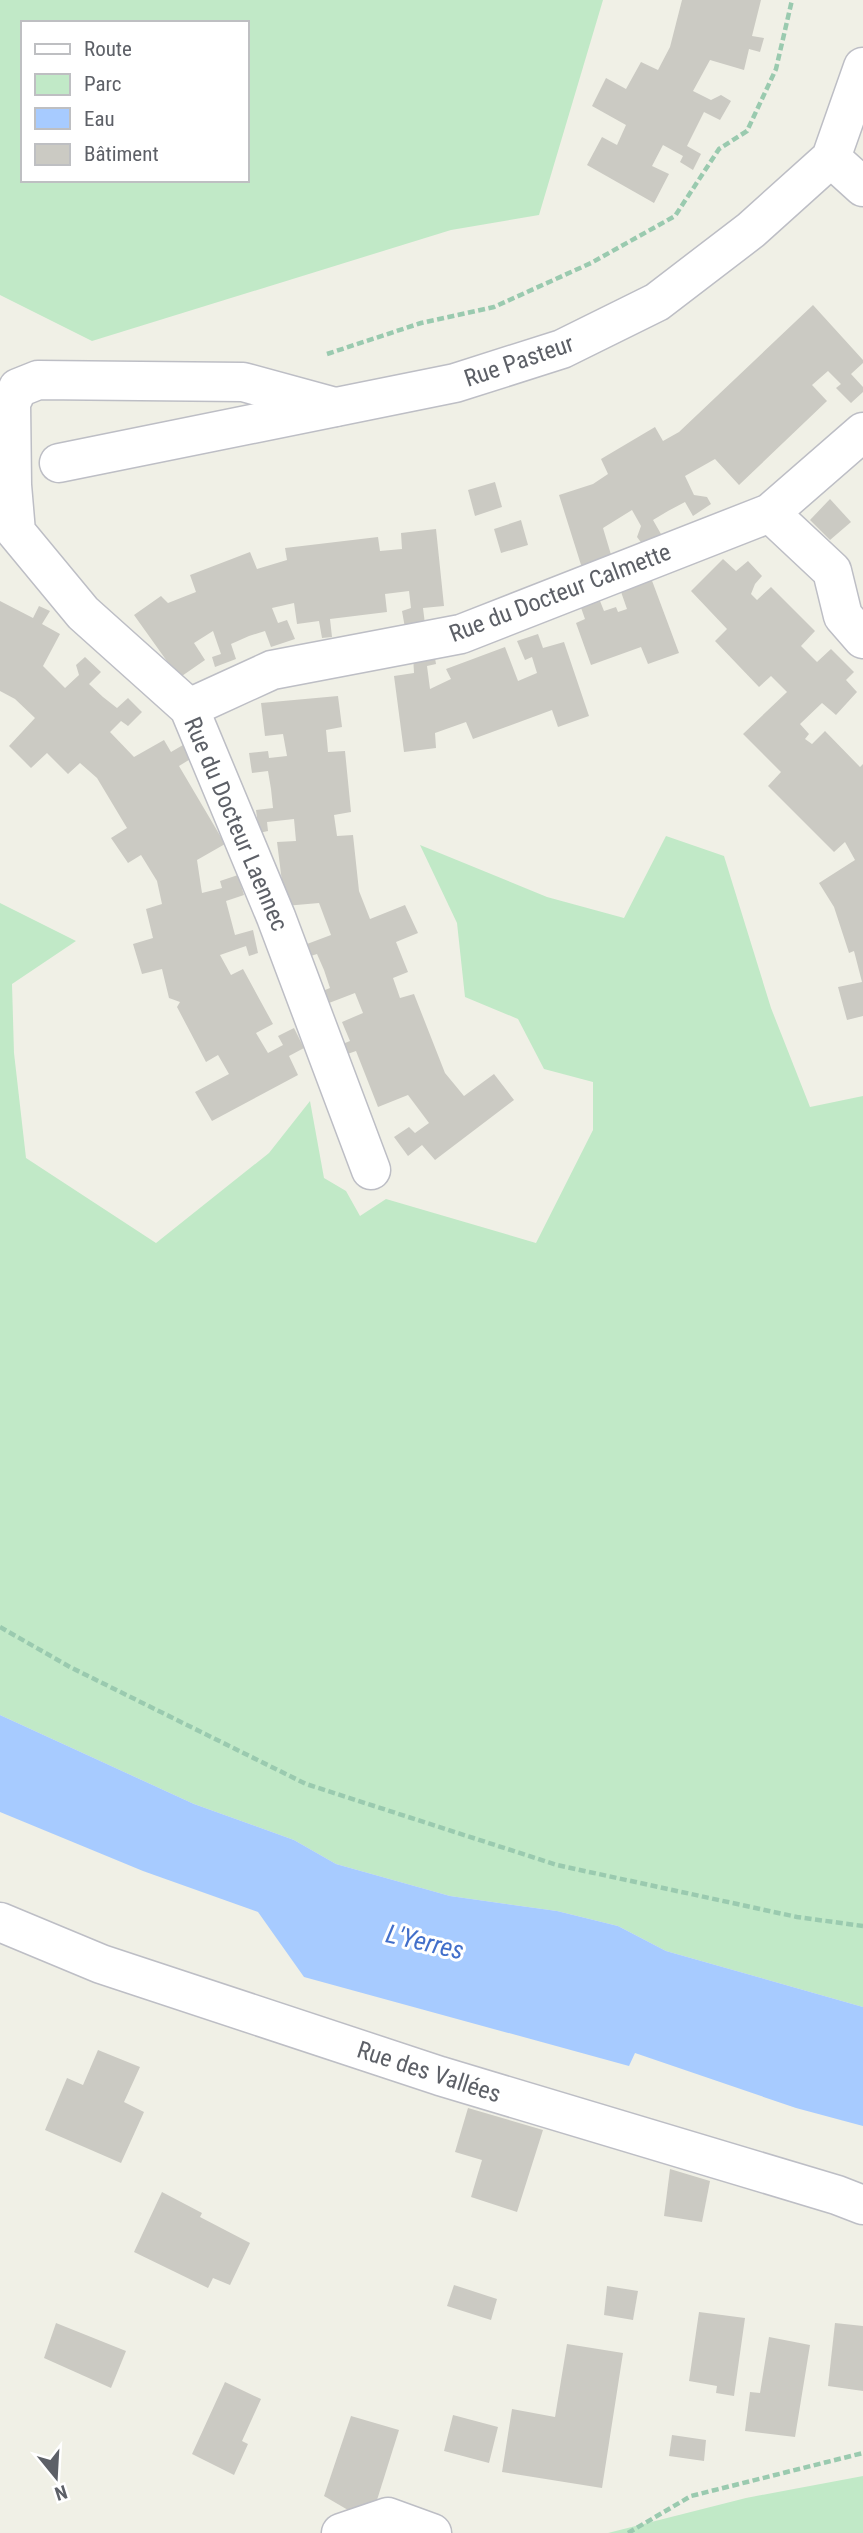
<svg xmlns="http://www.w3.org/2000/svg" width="863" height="2533" viewBox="0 0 863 2533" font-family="'Roboto Condensed',sans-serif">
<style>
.green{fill:#c1e9c7;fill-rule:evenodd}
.water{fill:#a7cbff}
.building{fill:#cbcac3}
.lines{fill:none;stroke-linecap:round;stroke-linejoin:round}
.minor-casing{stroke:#bdbec5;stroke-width:41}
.path{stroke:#9acaaf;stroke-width:4.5;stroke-dasharray:7 3.5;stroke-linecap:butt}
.minor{stroke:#fff;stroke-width:38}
.labels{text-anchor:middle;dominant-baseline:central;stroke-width:6;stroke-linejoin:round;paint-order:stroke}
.street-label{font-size:24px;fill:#5d6067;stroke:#fff}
.water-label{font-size:26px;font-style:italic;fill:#426fca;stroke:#fff}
</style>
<rect width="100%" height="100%" fill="#f0f0e6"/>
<g class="green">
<path d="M 0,0 L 603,0 L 539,215 L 451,230 L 92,341 L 0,295 ZM 23,23 L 247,23 L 247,180 L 23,180 Z"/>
<path d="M 666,836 L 724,856 L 771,1008 L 810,1107 L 863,1096 L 863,2007 L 666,1951 L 618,1926 L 557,1911 L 450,1896 L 336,1864 L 294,1840 L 194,1804 L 0,1715 L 0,903 L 76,941 L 12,984 L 14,1053 L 26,1158 L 156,1243 L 269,1153 L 310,1101 L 324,1178 L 346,1191 L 360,1216 L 386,1199 L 536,1243 L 593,1130 L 593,1082 L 544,1069 L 518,1019 L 465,997 L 457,923 L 420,845 L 547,897 L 624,918 Z"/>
<path d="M 863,2476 L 863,2533 L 608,2533 L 746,2498 Z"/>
</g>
<path class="water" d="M 0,1715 L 194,1804 L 294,1840 L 336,1864 L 450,1896 L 557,1911 L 618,1926 L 666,1951 L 863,2007 L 863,2126 L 796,2108 L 635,2053 L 629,2066 L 304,1977 L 258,1912 L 143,1871 L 0,1812 Z"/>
<g class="building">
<path d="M 682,0 L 761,0 L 752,36 L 764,38 L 760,52 L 749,49 L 744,70 L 710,60 L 693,91 L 711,100 L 721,95 L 731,101 L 720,120 L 704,112 L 687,146 L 701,154 L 693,170 L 680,162 L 683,156 L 663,145 L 652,166 L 669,174 L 654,203 L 587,165 L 602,137 L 617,145 L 626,125 L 592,106 L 606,78 L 626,89 L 641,62 L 658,70 L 670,47 Z"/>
<path d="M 813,305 L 863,360 L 863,363 L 851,374 L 863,387 L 863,392 L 851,403 L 836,388 L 841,384 L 828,371 L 812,385 L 827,401 L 739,485 L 715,459 L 685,476 L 694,495 L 707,497 L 711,504 L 693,516 L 685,502 L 668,511 L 653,520 L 661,534 L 643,545 L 637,537 L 641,526 L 632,510 L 603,528 L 612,558 L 582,568 L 559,495 L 593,484 L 608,474 L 601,459 L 655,427 L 663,441 L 679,432 Z"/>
<path d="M 495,482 L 502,507 L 475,516 L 468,490 Z"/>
<path d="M 830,499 L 851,522 L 830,540 L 810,520 Z"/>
<path d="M 521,520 L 528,545 L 501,553 L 494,529 Z"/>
<path d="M 436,529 L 444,606 L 423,608 L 425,624 L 405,628 L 402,611 L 411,608 L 409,591 L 385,594 L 387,612 L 330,619 L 332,637 L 322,638 L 319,621 L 297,624 L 294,603 L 272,608 L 278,623 L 287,620 L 295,639 L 271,647 L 265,631 L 249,636 L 231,644 L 236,659 L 215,667 L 212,657 L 221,654 L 213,631 L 194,643 L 205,660 L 179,678 L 134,615 L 161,596 L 168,603 L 196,592 L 190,575 L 250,552 L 257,569 L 287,560 L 285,548 L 378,537 L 380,551 L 402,549 L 401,533 Z"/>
<path d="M 723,559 L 736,571 L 748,561 L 762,576 L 755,584 L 751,594 L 757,600 L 771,587 L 815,631 L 801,646 L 817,662 L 831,649 L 854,672 L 846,680 L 857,692 L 836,715 L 822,703 L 800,724 L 809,734 L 805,739 L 812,744 L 825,731 L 860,767 L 863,764 L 863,1016 L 847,1020 L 838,987 L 862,982 L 854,951 L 849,953 L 834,907 L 819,883 L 855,860 L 845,842 L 834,852 L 768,786 L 781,772 L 743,734 L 787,692 L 771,676 L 759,687 L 715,641 L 727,629 L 691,591 Z"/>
<path d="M 651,578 L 679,653 L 648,664 L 641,647 L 591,665 L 576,623 L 585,619 L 579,602 L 598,596 L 604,611 L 616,607 L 618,612 L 627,609 L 620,589 Z"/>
<path d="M 0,601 L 33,618 L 39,606 L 50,611 L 42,624 L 60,634 L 43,666 L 65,688 L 79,675 L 76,665 L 85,657 L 101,672 L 89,684 L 103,697 L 117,708 L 128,698 L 142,712 L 128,726 L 121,721 L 110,732 L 134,757 L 164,740 L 171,752 L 183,745 L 192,758 L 179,766 L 225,844 L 197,860 L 202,893 L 222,888 L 220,881 L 238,875 L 244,895 L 226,901 L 235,935 L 253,930 L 258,953 L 249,956 L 246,946 L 220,955 L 231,975 L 243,969 L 273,1024 L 256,1033 L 268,1053 L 283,1045 L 278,1036 L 294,1028 L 304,1048 L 289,1056 L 298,1075 L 212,1121 L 195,1092 L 229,1074 L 218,1055 L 206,1062 L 177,1007 L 180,1002 L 169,998 L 162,969 L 142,974 L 133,944 L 153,938 L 146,909 L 162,904 L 157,881 L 141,855 L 128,863 L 111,838 L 127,828 L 97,778 L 80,763 L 68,774 L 47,753 L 31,768 L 9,746 L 35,718 L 15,699 L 0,691 Z"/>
<path d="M 538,634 L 543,648 L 564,642 L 589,716 L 558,727 L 552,710 L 473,739 L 466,722 L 435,733 L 436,748 L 404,752 L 394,676 L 414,673 L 413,655 L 434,652 L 436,664 L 427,666 L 430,689 L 451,679 L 446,669 L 505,647 L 518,681 L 537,673 L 532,657 L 525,660 L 517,641 Z"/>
<path d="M 338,696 L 342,727 L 326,730 L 328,752 L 345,751 L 351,812 L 334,815 L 337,836 L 353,835 L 359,891 L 370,919 L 405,905 L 418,933 L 396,942 L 408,972 L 393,978 L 400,998 L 414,994 L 445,1073 L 464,1096 L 494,1074 L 514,1100 L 435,1160 L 422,1145 L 408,1156 L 394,1137 L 409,1127 L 415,1133 L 429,1123 L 408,1095 L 378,1107 L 356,1051 L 339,1057 L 335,1047 L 350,1041 L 342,1022 L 363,1013 L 355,993 L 329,1003 L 332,1010 L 323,1014 L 315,994 L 330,988 L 324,970 L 317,954 L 301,959 L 307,944 L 331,935 L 319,903 L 285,906 L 277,842 L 296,841 L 294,819 L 267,822 L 268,831 L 259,833 L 256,810 L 273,808 L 271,789 L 268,771 L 252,773 L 249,753 L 268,751 L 269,758 L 287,756 L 283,734 L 265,736 L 261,703 Z"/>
<path d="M 98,2050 L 140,2067 L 124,2102 L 144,2112 L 121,2163 L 45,2130 L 67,2078 L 83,2085 Z"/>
<path d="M 468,2108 L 543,2130 L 517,2212 L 471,2197 L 482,2160 L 455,2152 Z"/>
<path d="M 670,2169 L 710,2181 L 702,2222 L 664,2216 Z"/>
<path d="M 162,2192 L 202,2213 L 200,2217 L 250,2243 L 230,2285 L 213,2278 L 208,2288 L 134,2252 Z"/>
<path d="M 454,2285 L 497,2299 L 491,2320 L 447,2306 Z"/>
<path d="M 607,2286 L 638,2291 L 633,2320 L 604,2315 Z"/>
<path d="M 699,2312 L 745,2318 L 734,2396 L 716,2393 L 717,2386 L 689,2381 Z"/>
<path d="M 56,2323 L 126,2351 L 111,2388 L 44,2358 Z"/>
<path d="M 835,2323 L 863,2326 L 863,2391 L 828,2386 Z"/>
<path d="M 769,2337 L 810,2345 L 795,2437 L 745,2431 L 750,2392 L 760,2393 Z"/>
<path d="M 567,2344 L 623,2353 L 602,2488 L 502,2472 L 512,2409 L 555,2417 Z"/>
<path d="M 225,2382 L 261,2399 L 242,2441 L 248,2444 L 234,2475 L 192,2454 Z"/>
<path d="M 453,2415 L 498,2427 L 489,2463 L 444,2451 Z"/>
<path d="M 351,2416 L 399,2430 L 377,2500 L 348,2510 L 324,2496 Z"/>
<path d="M 672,2435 L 706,2440 L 704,2461 L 669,2456 Z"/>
</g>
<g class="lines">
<g class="minor-casing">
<g id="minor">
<path d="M 831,158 L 863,187"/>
<path d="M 335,407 L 243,382 L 38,380 L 18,388 L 11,403 L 12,485 L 16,532 L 83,613 L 189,708 L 276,917 L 371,1170"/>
<path d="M 59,463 L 455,383 L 562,349 L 657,302 L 751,230 L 831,158 L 863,67"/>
<path d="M 770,513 L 832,571 L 843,616 L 863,639"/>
<path d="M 189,708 L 272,670 L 461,634 L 770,513 L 863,432"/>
<path d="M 0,1922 L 101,1964 L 440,2076 L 837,2195 L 863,2205"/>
<path d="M 341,2533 L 388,2517 L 432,2533"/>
</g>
</g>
<g class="path">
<path d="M 327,354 L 421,323 L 494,307 L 591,263 L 675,216 L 719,149 L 747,131 L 776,69 L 792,0"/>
<path d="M 0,1627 L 70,1667 L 306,1784 L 557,1865 L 797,1917 L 863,1926"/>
<path d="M 628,2533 L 691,2496 L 863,2453"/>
</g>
<use href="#minor" class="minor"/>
</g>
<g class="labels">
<g class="street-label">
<text transform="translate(519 361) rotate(-19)">Rue Pasteur</text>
<text transform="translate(560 593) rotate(-21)">Rue du Docteur Calmette</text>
<text transform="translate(236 824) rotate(67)">Rue du Docteur Laennec</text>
<text transform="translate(429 2072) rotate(18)">Rue des Vallées</text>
</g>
<g class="water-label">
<text transform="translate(425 1942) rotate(13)">L'Yerres</text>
</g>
</g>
<rect x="21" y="21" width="228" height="161" fill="#ffffff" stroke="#bebfc2" stroke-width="2"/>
<rect x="35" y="44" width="35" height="10" fill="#ffffff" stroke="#bebfc2" stroke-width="2"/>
<text x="84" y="56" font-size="21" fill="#5d6067">Route</text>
<rect x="35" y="74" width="35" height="21" fill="#c1e9c7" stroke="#bebfc2" stroke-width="2"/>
<text x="84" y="91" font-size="21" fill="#5d6067">Parc</text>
<rect x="35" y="108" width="35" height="21" fill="#a7cbff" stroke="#bebfc2" stroke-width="2"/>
<text x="84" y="126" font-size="21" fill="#5d6067">Eau</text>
<rect x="35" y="144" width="35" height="21" fill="#cbcac3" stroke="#bebfc2" stroke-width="2"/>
<text x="84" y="161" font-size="21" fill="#5d6067">Bâtiment</text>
<g transform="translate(56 2477) rotate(162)" stroke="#ffffff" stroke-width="5" paint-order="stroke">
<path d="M0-5L12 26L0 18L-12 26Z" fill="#5d6067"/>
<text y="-10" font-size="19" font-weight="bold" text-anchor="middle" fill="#5d6067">N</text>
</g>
</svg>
